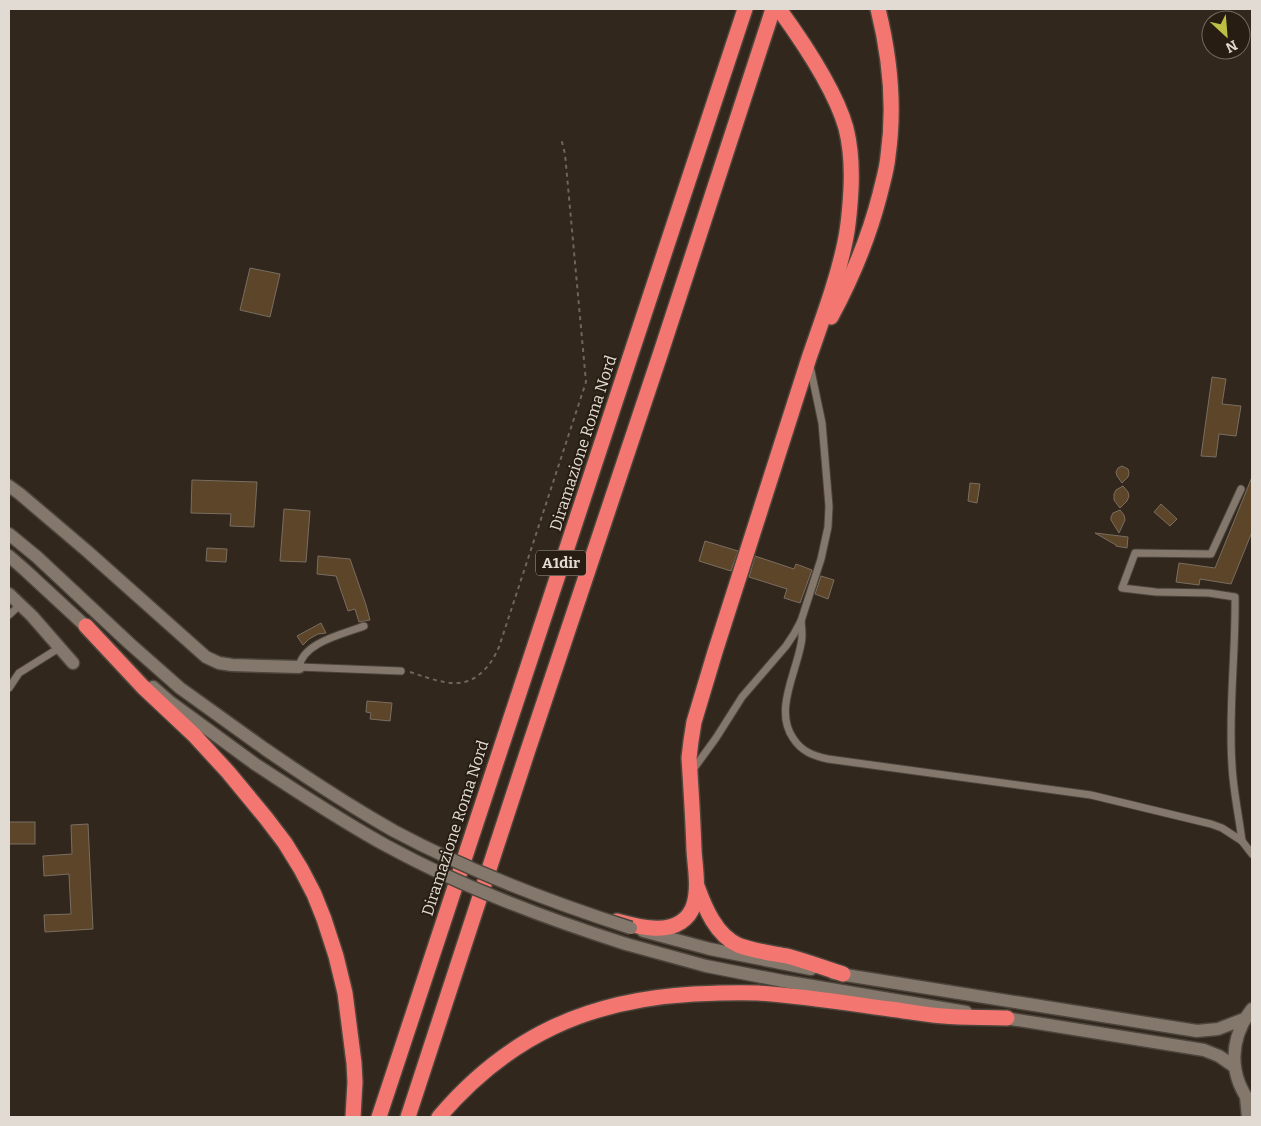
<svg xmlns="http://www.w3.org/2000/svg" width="1261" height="1126" viewBox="0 0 1261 1126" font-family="Bitter,serif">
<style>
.building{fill:#5c4529;stroke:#796e61}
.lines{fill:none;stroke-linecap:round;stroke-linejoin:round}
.service-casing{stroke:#4c453c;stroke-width:9}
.minor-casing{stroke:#4c453c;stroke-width:15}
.secondary-casing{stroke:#4c453c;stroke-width:15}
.motorway-casing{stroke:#4c453c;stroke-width:18}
.path{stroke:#6e665c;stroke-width:2;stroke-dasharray:4 4;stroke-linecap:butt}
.service{stroke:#84786c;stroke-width:7}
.minor{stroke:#84786c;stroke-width:12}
.secondary{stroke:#84786c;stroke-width:12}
.motorway{stroke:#f47671;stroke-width:15}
.secondary-bridge-casing{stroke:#4c453c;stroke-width:15;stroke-linecap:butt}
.secondary-bridge{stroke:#84786c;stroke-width:12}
.labels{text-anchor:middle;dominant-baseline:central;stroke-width:4;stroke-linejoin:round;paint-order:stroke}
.shield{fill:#271d13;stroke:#a9a29a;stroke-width:1}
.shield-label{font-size:15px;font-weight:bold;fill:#e1dbd4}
.street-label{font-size:16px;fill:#e1dbd4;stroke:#271d13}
</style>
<rect width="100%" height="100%" fill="#31271c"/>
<g class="building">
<path d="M 250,268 L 280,274 L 270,317 L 240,310 Z"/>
<path d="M 1212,377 L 1226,379 L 1222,404 L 1241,406 L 1236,436 L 1219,434 L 1216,457 L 1201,456 Z"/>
<path d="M 1122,466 L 1128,469 L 1129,473 L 1128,477 L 1122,483 L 1117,476 L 1116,472 L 1118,468 Z"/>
<path d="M 1252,477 L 1252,532 L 1231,584 L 1200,579 L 1199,585 L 1176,582 L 1179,563 L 1215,568 Z"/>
<path d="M 192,480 L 257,482 L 254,527 L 230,526 L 231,514 L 191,513 Z"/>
<path d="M 970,483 L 980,484 L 977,503 L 968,501 Z"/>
<path d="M 1123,486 L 1128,492 L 1129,496 L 1127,501 L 1120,508 L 1114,500 L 1114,494 L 1116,490 Z"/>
<path d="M 1161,504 L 1177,519 L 1170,526 L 1154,512 Z"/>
<path d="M 284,509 L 310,511 L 306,562 L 280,561 Z"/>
<path d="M 1120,510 L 1124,515 L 1125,520 L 1119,533 L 1111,520 L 1111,517 L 1113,513 Z"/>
<path d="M 1095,533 L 1128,537 L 1127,548 L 1116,546 L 1116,545 Z"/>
<path d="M 705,541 L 738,551 L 731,571 L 699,561 Z"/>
<path d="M 207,548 L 227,549 L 226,562 L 206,561 Z"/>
<path d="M 318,556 L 350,559 L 366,605 L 370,620 L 359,622 L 355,609 L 348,611 L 336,576 L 317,574 Z"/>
<path d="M 755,556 L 794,569 L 796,564 L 812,570 L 800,603 L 784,598 L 787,589 L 749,577 Z"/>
<path d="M 821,576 L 834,580 L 828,599 L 815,594 Z"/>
<path d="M 321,623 L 326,633 L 318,634 L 309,639 L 303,645 L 297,636 Z"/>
<path d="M 367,701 L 392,703 L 390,721 L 370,719 L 371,713 L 366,712 Z"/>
<rect x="9" y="822" width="26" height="22"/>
<path d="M 88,824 L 93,929 L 45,932 L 44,915 L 71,914 L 69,874 L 44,876 L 43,856 L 72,854 L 71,825 Z"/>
</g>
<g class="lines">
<g class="service-casing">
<g id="service">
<path d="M 1241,489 L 1211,554 L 1135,553 L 1122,588 L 1156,592 L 1209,593 L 1235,597 C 1236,653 1228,709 1232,765 C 1233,790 1239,816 1242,841"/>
<path d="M 9,615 L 20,605"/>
<path d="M 801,621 C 802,629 803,637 801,644 C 796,673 774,711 793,738 C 801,751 813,756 828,759 L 1091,795 L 1211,824 L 1222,828 L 1242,841 L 1252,854"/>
<path d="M 364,626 C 344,634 303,642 299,667 L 401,671"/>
<path d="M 9,688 L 19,673 L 59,648"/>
<path d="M 692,771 L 716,738 L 742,697 L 786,646 L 794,634 L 801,621 L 821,559 L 828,527 L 829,506 L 822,423 L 810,366"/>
</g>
</g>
<g class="minor-casing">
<g id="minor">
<path d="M 9,486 L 20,494 L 87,551 L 206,657 L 219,663 L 232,665 L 299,667"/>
<path d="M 9,594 L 32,616 L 73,663"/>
</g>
</g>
<g class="secondary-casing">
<g id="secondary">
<path d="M 9,534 L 37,557 L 129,643 L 180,688 L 265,749"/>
<path d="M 9,556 L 25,570 L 92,632"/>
<path d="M 153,687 L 169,701 L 255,764"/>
<path d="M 643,931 L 710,949 L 811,969"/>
<path d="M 626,944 L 706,966 L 783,981 L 966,1012"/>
<path d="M 833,973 L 1197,1031 L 1218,1029 L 1244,1019"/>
<path d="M 1252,1009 C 1229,1039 1228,1075 1252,1105"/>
<path d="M 999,1017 L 1204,1050 L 1219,1056 L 1235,1067"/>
<path d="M 1246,1097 L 1248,1117"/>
</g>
</g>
<g class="motorway-casing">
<g id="motorway">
<path d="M 831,317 C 852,278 869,237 880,194 C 883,181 887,169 888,156 C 895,107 890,57 878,9"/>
<path d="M 86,626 L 143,687 L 194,735 L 228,772 L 266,818 L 285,843 L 301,869 L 314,894 L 324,919 L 336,956 L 345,993 L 354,1063 L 355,1082 L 353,1117"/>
<path d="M 697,886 C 705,908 716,935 738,945 C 753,951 771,953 787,956 C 806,961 824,968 843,974"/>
<path d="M 617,921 C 637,926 663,934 681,922 C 687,918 692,911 694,904 C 699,887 695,867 694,850 C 693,819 691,788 689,758 L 691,741 L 694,722 L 715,652 L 809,358 C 822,320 837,281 845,242 C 849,224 850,207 851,189 C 852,168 851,148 846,128 C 835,89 803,42 779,9"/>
<path d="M 379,1117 L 745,9"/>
<path d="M 408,1117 L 526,756 L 661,352 L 773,9"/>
<path d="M 439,1117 C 508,1036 588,1000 694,994 C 715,993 737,992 758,993 C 802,996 846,1003 890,1009 C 907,1011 925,1015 943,1016 C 964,1018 986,1017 1007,1018"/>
</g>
</g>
<path class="path" d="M 410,672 C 422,676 433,680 444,682 C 472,688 489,670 499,647 L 586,382 L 565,154 L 561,138"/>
<use href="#service" class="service"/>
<use href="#minor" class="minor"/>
<use href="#secondary" class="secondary"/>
<use href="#motorway" class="motorway"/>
<g class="secondary-bridge-casing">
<g id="secondary-bridge">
<path d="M 265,749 C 307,778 350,806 394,831 C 469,871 550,902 631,928"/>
<path d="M 255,764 C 298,792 341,821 387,846 C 462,887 544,918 626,944"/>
</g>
</g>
<use href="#secondary-bridge" class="secondary-bridge"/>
</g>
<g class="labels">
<rect class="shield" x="536" y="550.5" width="50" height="25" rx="4"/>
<g class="shield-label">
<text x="561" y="563">A1dir</text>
</g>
<g class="street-label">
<text transform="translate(583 443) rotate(-72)">Diramazione Roma Nord</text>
<text transform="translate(455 828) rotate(-72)">Diramazione Roma Nord</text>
</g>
</g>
<rect width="1261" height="1126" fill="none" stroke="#e1dbd4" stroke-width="20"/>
<g transform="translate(1226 35) rotate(154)"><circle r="24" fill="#271d13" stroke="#716960"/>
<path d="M0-4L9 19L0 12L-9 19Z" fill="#bcbf43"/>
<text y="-8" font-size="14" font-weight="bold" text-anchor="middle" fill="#e1dbd4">N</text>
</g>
</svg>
